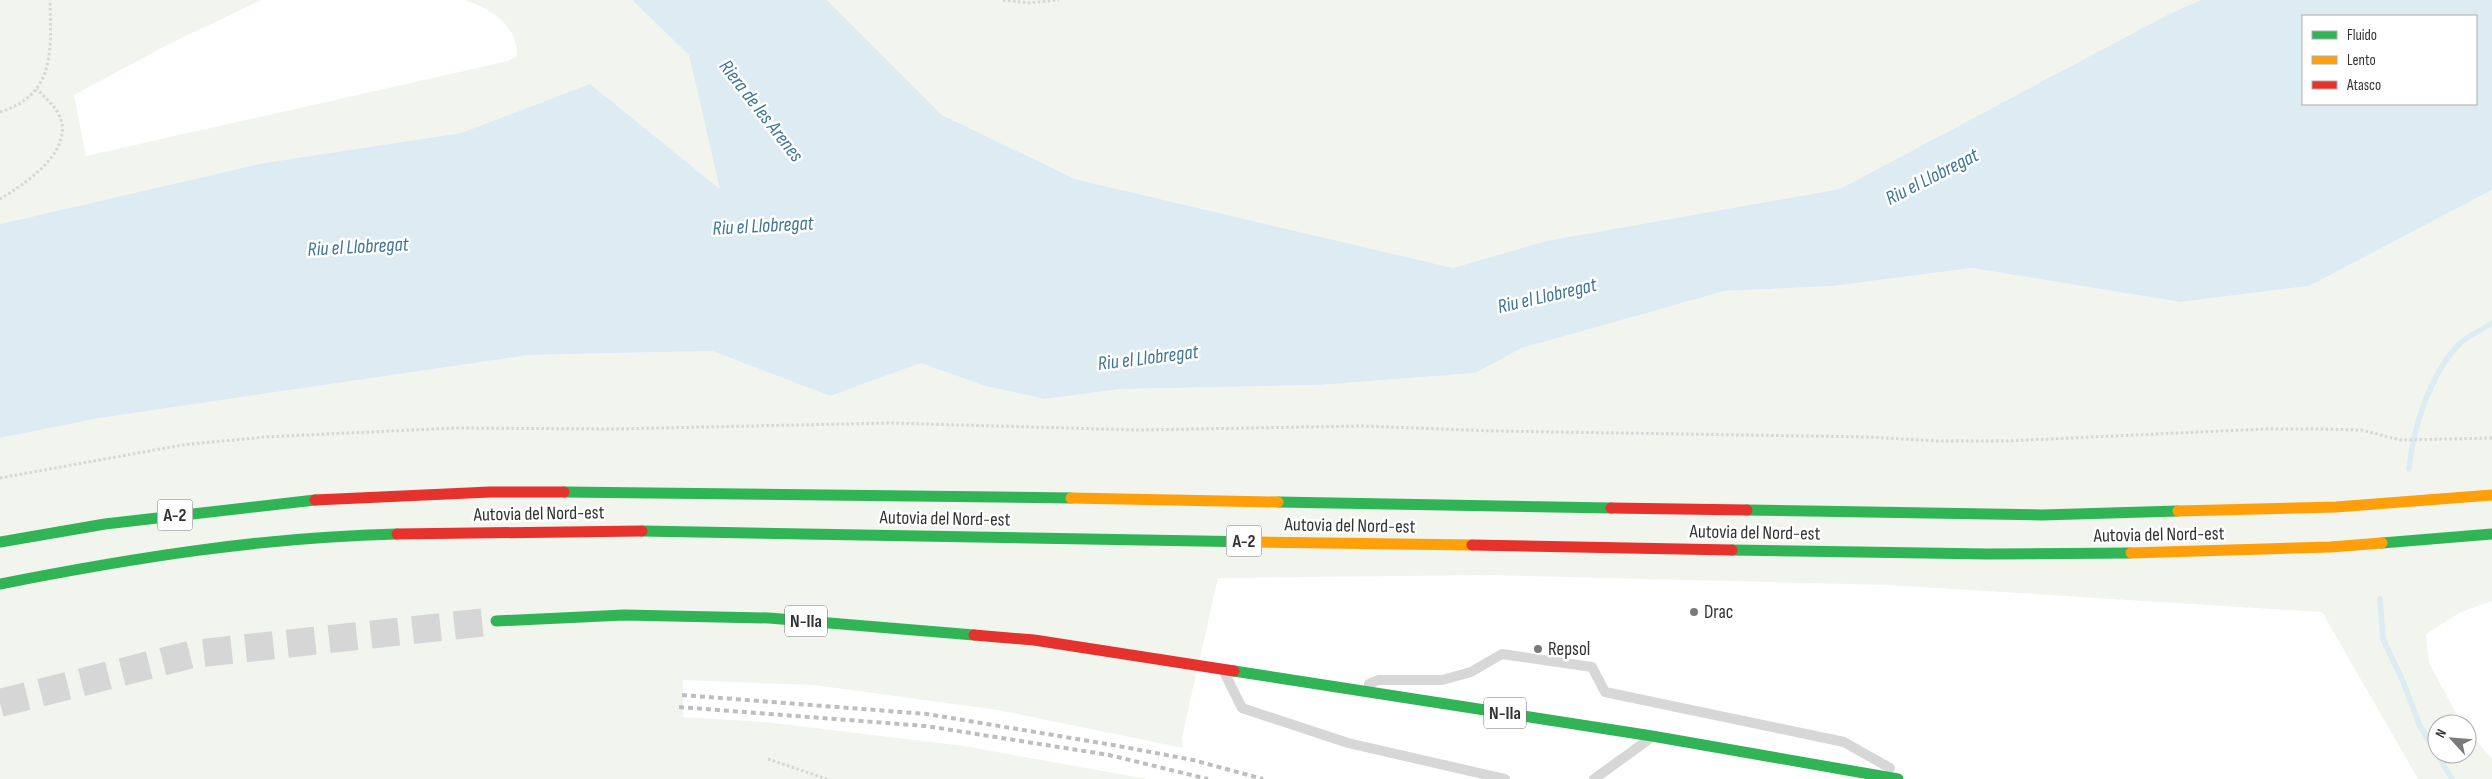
<svg xmlns="http://www.w3.org/2000/svg" width="2492" height="779" viewBox="0 0 2492 779" font-family="'Sofia Sans Condensed',sans-serif">
<style>
.green{fill:#f1f5ed}
.water{fill:#ddebf3;fill-rule:evenodd}
.lines{fill:none;stroke-linecap:round;stroke-linejoin:round}
.stream{stroke:#ddebf3;stroke-width:5.5}
.primary-tunnel{stroke:#d6d6d6;stroke-width:28;stroke-dasharray:28 14;stroke-linecap:butt}
.path{stroke:#d6d6d6;stroke-width:3;stroke-dasharray:2.5 2.5;stroke-linecap:butt}
.lane{stroke:#d7d7d7;stroke-width:10}
.fast{stroke:#30b455;stroke-width:11}
.slow{stroke:#ff9f0a;stroke-width:11}
.jam{stroke:#e5322d;stroke-width:11}
.rail{stroke:#bebebe;stroke-width:4;stroke-dasharray:5 4;stroke-linecap:butt}
.poi-dot{fill:#7a7a7a;stroke:#fff;stroke-width:2}
.labels{text-anchor:middle;dominant-baseline:central;stroke-width:5;stroke-linejoin:round;paint-order:stroke}
.shield{fill:#fff;stroke:#707070;stroke-width:1}
.shield-label{font-size:18px;font-weight:bold;fill:#333}
.street-label{font-size:19px;fill:#333;stroke:#fff}
.poi-label{font-size:19px;fill:#333;stroke:#fff;text-anchor:start}
.water-label{font-size:20px;font-style:italic;fill:#3f7597;stroke:#fff}
</style>
<rect width="100%" height="100%" fill="#fff"/>
<g class="green">
<path d="M 0,0 L 262,0 L 171,43 L 74,95 L 86,156 L 508,61 L 517,56 C 517,24 492,10 465,0 L 632,0 L 689,55 L 721,190 L 590,84 L 461,133 L 264,163 L 0,224 Z"/>
<path d="M 827,0 L 2201,0 L 2169,14 L 1840,189 L 1546,241 L 1453,268 L 1075,179 L 942,115 Z"/>
<path d="M 2492,190 L 2492,601 L 2461,612 L 2426,634 L 2429,663 L 2462,724 L 2437,724 L 2437,754 L 2467,754 L 2467,730 L 2492,759 L 2492,779 L 2418,779 L 2322,612 L 1888,585 L 1488,575 L 1218,578 L 1182,737 L 1183,748 L 998,710 L 814,685 L 683,680 L 683,717 L 765,722 L 964,746 L 1147,779 L 0,779 L 0,438 L 100,418 L 528,355 L 712,351 L 830,396 L 921,363 L 985,386 L 1044,399 L 1121,389 L 1319,385 L 1475,373 L 1522,348 L 1725,291 L 1833,286 L 1972,268 L 2180,302 L 2309,286 Z"/>
</g>
<path class="water" d="M 632,0 L 827,0 L 942,115 L 1075,179 L 1453,268 L 1546,241 L 1840,189 L 2169,14 L 2201,0 L 2492,0 L 2492,190 L 2309,286 L 2180,302 L 1972,268 L 1833,286 L 1725,291 L 1522,348 L 1475,373 L 1319,385 L 1121,389 L 1044,399 L 985,386 L 921,363 L 830,396 L 712,351 L 528,355 L 100,418 L 0,438 L 0,224 L 264,163 L 461,133 L 590,84 L 720,189 L 689,55 ZM 2303,16 L 2476,16 L 2476,104 L 2303,104 Z"/>
<g class="lines">
<g class="stream">
<path d="M 2409,469 C 2413,427 2430,375 2459,344 C 2468,336 2482,330 2492,323"/>
<path d="M 2380,599 L 2383,639 L 2402,679 L 2420,726 L 2452,779"/>
</g>
<path class="primary-tunnel" d="M 0,703 L 193,654 L 496,621"/>
<g class="path">
<path d="M 1003,0 L 1029,3 L 1059,0"/>
<path d="M 0,112 C 56,95 51,49 50,0"/>
<path d="M 0,199 C 25,184 78,149 58,113 C 53,104 44,97 37,89"/>
<path d="M 0,478 L 182,445 L 264,437 L 455,428 L 612,429 L 890,423 L 1138,430 L 1362,426 L 1495,431 L 1868,437 L 1938,441 L 2006,441 L 2265,429 L 2317,429 L 2361,430 L 2401,440 L 2492,438"/>
<path d="M 768,759 L 827,779"/>
</g>
<g class="lane">
<path d="M 1224,672 L 1242,708 L 1348,743 L 1505,779"/>
<path d="M 1369,684 L 1378,680 L 1442,680 L 1471,672 L 1502,654 L 1592,667 L 1605,692 L 1844,742 L 1890,768"/>
<path d="M 1594,779 L 1648,740"/>
</g>
<g class="fast">
<path d="M 564,492 L 1071,498"/>
<path d="M 1278,502 L 1611,508"/>
<path d="M 1747,510 L 2042,515 L 2178,511"/>
<path d="M 642,531 L 1257,542"/>
<path d="M 0,542 L 105,524 L 315,500"/>
<path d="M 2382,543 L 2492,534"/>
<path d="M 1732,550 L 1988,554 L 2131,553"/>
<path d="M 0,584 C 132,558 263,537 397,534"/>
<path d="M 496,621 L 624,615 L 769,618 L 974,635"/>
<path d="M 1234,671 L 1652,736 L 1898,779"/>
</g>
<g class="slow">
<path d="M 1071,498 L 1278,502"/>
<path d="M 2178,511 L 2336,507 L 2492,495"/>
<path d="M 1257,542 L 1472,545"/>
<path d="M 2131,553 L 2330,547 L 2382,543"/>
</g>
<g class="jam">
<path d="M 315,500 L 490,492 L 564,492"/>
<path d="M 1611,508 L 1747,510"/>
<path d="M 397,534 L 642,531"/>
<path d="M 1472,545 L 1732,550"/>
<path d="M 974,635 L 1034,640 L 1234,671"/>
</g>
<g class="rail">
<path d="M 682,695 L 927,714 L 1113,745 L 1193,760 L 1263,779"/>
<path d="M 679,707 L 926,726 L 1109,755 L 1208,779"/>
</g>
</g>
<g class="poi-dot">
<circle cx="1694" cy="612" r="5"/>
<circle cx="1538" cy="649" r="5"/>
</g>
<g class="labels">
<g class="shield">
<rect x="157.5" y="499.5" width="35" height="31" rx="4"/>
<rect x="1226.5" y="525.5" width="35" height="31" rx="4"/>
<rect x="785" y="605.5" width="42" height="31" rx="4"/>
<rect x="1484" y="697.5" width="42" height="31" rx="4"/>
</g>
<g class="shield-label">
<text x="175" y="515">A-2</text>
<text x="1244" y="541">A-2</text>
<text x="806" y="621">N-IIa</text>
<text x="1505" y="713">N-IIa</text>
</g>
<g class="street-label">
<text transform="translate(539 514) rotate(-1)">Autovia del Nord-est</text>
<text transform="translate(945 519) rotate(1)">Autovia del Nord-est</text>
<text transform="translate(1350 526) rotate(1)">Autovia del Nord-est</text>
<text transform="translate(1755 533) rotate(1)">Autovia del Nord-est</text>
<text transform="translate(2159 535) rotate(-1)">Autovia del Nord-est</text>
</g>
<g class="poi-label">
<text x="1704" y="612">Drac</text>
<text x="1548" y="649">Repsol</text>
</g>
<g class="water-label">
<text transform="translate(761 111) rotate(52)">Riera de les Arenes</text>
<text transform="translate(1932 177) rotate(-27)">Riu el Llobregat</text>
<text transform="translate(763 226) rotate(-3)">Riu el Llobregat</text>
<text transform="translate(358 247) rotate(-3)">Riu el Llobregat</text>
<text transform="translate(1547 296) rotate(-13)">Riu el Llobregat</text>
<text transform="translate(1148 358) rotate(-7)">Riu el Llobregat</text>
</g>
</g>
<rect x="2302" y="15" width="175" height="90" fill="#ffffff" stroke="#adadad"/>
<rect x="2312" y="31" width="25" height="8" fill="#30b455" stroke="#adadad"/>
<text x="2347" y="40" font-size="15" fill="#333333">Fluido</text>
<rect x="2312" y="56" width="25" height="8" fill="#ff9f0a" stroke="#adadad"/>
<text x="2347" y="65" font-size="15" fill="#333333">Lento</text>
<rect x="2312" y="81" width="25" height="8" fill="#e5322d" stroke="#adadad"/>
<text x="2347" y="90" font-size="15" fill="#333333">Atasco</text>
<g transform="translate(2452 739) rotate(296)"><circle r="24" fill="#ffffff" stroke="#adadad"/>
<path d="M0-4L9 19L0 12L-9 19Z" fill="#7a7a7a"/>
<text y="-8" font-size="14" font-weight="bold" text-anchor="middle" fill="#333333">N</text>
</g>
</svg>
